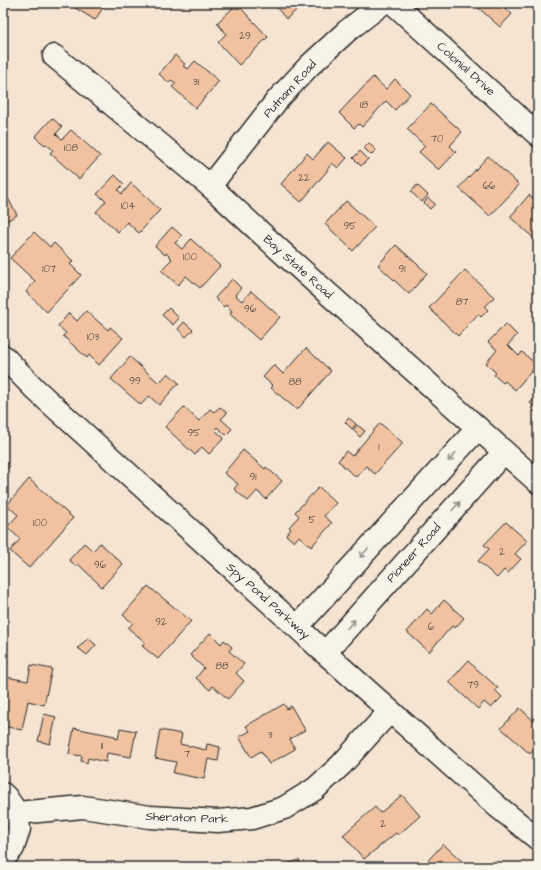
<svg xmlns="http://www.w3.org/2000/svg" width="541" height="870" viewBox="0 0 541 870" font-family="'Architects Daughter',sans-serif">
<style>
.building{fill:#f0c2a0;stroke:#2b2b2b}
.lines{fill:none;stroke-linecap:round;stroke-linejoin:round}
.street-casing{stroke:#2b2b2b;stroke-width:25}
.street{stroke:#f7f3e8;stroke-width:22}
.oneway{stroke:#918f8a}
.labels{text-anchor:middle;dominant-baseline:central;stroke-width:3;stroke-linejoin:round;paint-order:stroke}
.number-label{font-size:10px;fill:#5c5148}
.street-label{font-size:12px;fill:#2b2b2b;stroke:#f7f3e8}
</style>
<rect width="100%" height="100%" fill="#f5e4d2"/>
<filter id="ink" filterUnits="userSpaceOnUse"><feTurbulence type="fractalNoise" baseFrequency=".025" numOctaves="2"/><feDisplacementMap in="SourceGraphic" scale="8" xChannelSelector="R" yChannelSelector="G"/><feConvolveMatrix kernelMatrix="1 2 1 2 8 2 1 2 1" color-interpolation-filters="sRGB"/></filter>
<g filter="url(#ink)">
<g class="building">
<path d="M 67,3 L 106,3 L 95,20 Z"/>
<path d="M 273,3 L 305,3 L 286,19 Z"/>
<path d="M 473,3 L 510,3 L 505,8 L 512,14 L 500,27 Z"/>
<path d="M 237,4 L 268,37 L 239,65 L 218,42 L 226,34 L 217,23 Z"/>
<path d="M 538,35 L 538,47 L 532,41 Z"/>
<path d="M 175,55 L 185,64 L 183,66 L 188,69 L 195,61 L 219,81 L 196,108 L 172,87 L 176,83 L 171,80 L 169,83 L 159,74 Z"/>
<path d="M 373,77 L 386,89 L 395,79 L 410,94 L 395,110 L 386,101 L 362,127 L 359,124 L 354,128 L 339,113 Z"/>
<path d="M 431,104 L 462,132 L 450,146 L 456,152 L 439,170 L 419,152 L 425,146 L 407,129 Z"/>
<path d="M 52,118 L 62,127 L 56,134 L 62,139 L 71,130 L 100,156 L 79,179 L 50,153 L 53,150 L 46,144 L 45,145 L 35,137 Z"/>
<path d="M 328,142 L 347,158 L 338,168 L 332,163 L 327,170 L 327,171 L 301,202 L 281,184 L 307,153 L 313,159 Z"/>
<path d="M 369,143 L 376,150 L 371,155 L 364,148 Z"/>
<path d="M 360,151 L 368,159 L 361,166 L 353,158 Z"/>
<path d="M 488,156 L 519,185 L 490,216 L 459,188 Z"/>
<path d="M 115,175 L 124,184 L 118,190 L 122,194 L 131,183 L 160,210 L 139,233 L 127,222 L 118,232 L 96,212 L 106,201 L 97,194 Z"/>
<path d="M 417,185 L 428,195 L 422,202 L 411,192 Z"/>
<path d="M 3,189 L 17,215 L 3,223 Z"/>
<path d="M 529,195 L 538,203 L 538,242 L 510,217 Z"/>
<path d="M 428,198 L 435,204 L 430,209 L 424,203 Z"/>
<path d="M 346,201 L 375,227 L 353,251 L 325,224 Z"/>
<path d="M 172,227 L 182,236 L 175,243 L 182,249 L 191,239 L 220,266 L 200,288 L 186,276 L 178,285 L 161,270 L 172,259 L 166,253 L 165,255 L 155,246 Z"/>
<path d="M 34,232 L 50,247 L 54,243 L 73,261 L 70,264 L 81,275 L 47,312 L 26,292 L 35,281 L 10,258 Z"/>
<path d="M 396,245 L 427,273 L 409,294 L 378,265 Z"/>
<path d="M 465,270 L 494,297 L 485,307 L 488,310 L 481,317 L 478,314 L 458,336 L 429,308 Z"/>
<path d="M 232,279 L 241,288 L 235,295 L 242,301 L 251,291 L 280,317 L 259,340 L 230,314 L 232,311 L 226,305 L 224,307 L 215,298 Z"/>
<path d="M 169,308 L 179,318 L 173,325 L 162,315 Z"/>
<path d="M 86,311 L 108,330 L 110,327 L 123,338 L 99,365 L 89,355 L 87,358 L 63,336 L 66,333 L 58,326 L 69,313 L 77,321 Z"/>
<path d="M 184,322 L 193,330 L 186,337 L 178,329 Z"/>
<path d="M 506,324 L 517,335 L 508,345 L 519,356 L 522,352 L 537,365 L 515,390 L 505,381 L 503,383 L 494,375 L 496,373 L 486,363 L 497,350 L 488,342 Z"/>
<path d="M 306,348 L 331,371 L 297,410 L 271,388 L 273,386 L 263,377 L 274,365 L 283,374 Z"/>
<path d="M 130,357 L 159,383 L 168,373 L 179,383 L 159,405 L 149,396 L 141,405 L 111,379 Z"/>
<path d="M 538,395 L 538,415 L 531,408 L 533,406 L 530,403 Z"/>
<path d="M 184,407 L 199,421 L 210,409 L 214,412 L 220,407 L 227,413 L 221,419 L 232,429 L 226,435 L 217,427 L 215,430 L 224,438 L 209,454 L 202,447 L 195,455 L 165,427 Z"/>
<path d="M 349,418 L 356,424 L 352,429 L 345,422 Z"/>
<path d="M 380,423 L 403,443 L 375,474 L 366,466 L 356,477 L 343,466 L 343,465 L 338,461 L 346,451 L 352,456 Z"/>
<path d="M 357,425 L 365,431 L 360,437 L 353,430 Z"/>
<path d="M 243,450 L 265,469 L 266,467 L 282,481 L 266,499 L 257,491 L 248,501 L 234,489 L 238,484 L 224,473 Z"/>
<path d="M 3,459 L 10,466 L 3,472 Z"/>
<path d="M 29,479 L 73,518 L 29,568 L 10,551 L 20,539 L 7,527 L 18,515 L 7,505 Z"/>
<path d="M 319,487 L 336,503 L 324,516 L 332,523 L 311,547 L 299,536 L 294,542 L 286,535 L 291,529 L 289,527 L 299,516 L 295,512 Z"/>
<path d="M 506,522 L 527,541 L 515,554 L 521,559 L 508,573 L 504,570 L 497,578 L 478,561 L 489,549 L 484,545 Z"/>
<path d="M 84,543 L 93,551 L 100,543 L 123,564 L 102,587 L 78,564 L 76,566 L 69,560 Z"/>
<path d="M 148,586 L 191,621 L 158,659 L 142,646 L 145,642 L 128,628 L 133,623 L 123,615 Z"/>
<path d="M 538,588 L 538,600 L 532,595 Z"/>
<path d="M 444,600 L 464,618 L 455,628 L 452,626 L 429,652 L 407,632 L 427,609 L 432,614 Z"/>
<path d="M 210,633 L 221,644 L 224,640 L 232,647 L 229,651 L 244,664 L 236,673 L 244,681 L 228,699 L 213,686 L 210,690 L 196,678 L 204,668 L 190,655 Z"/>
<path d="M 88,638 L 96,645 L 87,655 L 78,648 Z"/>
<path d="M 468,661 L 498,688 L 495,690 L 502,697 L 491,708 L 484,702 L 478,709 L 449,682 Z"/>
<path d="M 31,665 L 52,669 L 44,705 L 28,701 L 22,730 L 3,726 L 3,689 L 6,677 L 28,681 Z"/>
<path d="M 284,704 L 287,709 L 291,706 L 305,730 L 290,739 L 295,749 L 269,764 L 261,751 L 251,757 L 239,737 L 250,731 L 246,726 Z"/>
<path d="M 520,708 L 538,725 L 538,746 L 530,754 L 501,728 Z"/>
<path d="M 44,714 L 56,717 L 50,744 L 38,741 Z"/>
<path d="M 74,728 L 115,736 L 115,738 L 118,739 L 120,728 L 136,731 L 131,757 L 107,753 L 106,762 L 88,758 L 87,763 L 81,761 L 82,756 L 69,754 Z"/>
<path d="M 160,730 L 182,734 L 180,744 L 206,750 L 207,744 L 220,747 L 218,761 L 208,759 L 204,779 L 173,773 L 176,762 L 155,758 Z"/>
<path d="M 402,795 L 420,816 L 398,835 L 396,833 L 364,859 L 343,835 L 375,807 L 380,813 Z"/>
<path d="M 443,844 L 464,863 L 460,867 L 422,867 Z"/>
<path d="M 299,860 L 302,867 L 279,867 Z"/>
<path d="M 317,862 L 319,867 L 302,867 Z"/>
</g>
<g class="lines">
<g class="street-casing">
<g id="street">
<path d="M 393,3 L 538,135"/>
<path d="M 54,56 L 210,186 L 285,255 L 538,482"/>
<path d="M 210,186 L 278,99 L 310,65 L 347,31 L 383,3"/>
<path d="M 3,356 L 36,390 L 297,627 L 325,653 L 498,807 L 538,839"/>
<path d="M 297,627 L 478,428"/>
<path d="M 325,653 L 504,452"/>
<path d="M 3,794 L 6,797 L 17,813 L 19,829 L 13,848 L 3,859"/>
<path d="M 17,813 L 83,807 L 150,817 L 218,821 L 252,818 L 284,808 L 315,789 L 341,765 L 390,711"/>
</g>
</g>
<use href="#street" class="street"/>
</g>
<defs><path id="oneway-shaft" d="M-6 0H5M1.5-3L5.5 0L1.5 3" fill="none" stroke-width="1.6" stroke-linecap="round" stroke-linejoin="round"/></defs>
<g class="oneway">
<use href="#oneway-shaft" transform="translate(452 457) rotate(132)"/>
<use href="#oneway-shaft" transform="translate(456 506) rotate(-48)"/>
<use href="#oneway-shaft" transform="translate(364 553) rotate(132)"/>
<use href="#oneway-shaft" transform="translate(351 624) rotate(-48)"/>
</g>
</g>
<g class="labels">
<g class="number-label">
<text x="245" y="36">29</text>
<text x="196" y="82">31</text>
<text x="364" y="105">18</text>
<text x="437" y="139">70</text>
<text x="71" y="148">108</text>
<text x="304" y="178">22</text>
<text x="489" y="186">66</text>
<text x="128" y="206">104</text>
<text x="350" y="226">95</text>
<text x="190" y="257">100</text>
<text x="49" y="269">107</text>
<text x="402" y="269">91</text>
<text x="462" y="302">87</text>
<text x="250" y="309">96</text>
<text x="93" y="337">103</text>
<text x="135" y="381">99</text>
<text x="295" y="382">88</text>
<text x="194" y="433">95</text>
<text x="379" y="447">1</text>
<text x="253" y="477">91</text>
<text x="312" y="520">5</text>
<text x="40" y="523">100</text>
<text x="502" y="552">2</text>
<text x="100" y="565">96</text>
<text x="161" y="622">92</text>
<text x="431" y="627">6</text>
<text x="222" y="666">88</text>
<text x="473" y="685">79</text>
<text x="270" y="735">3</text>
<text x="102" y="746">11</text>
<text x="187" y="754">7</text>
<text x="383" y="824">2</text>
</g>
<g class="street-label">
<text transform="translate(466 69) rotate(42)">Colonial Drive</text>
<text transform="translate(290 89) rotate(-48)">Putnam Road</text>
<text transform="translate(298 267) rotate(42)">Bay State Road</text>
<text transform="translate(414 553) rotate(-48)">Pioneer Road</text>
<text transform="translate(268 601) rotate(42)">Spy Pond Parkway</text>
<text transform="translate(187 818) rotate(2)">Sheraton Park</text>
</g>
</g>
<rect width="541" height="870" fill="none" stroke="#f7f3e8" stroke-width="16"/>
<rect x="8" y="8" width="525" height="854" fill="none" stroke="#2b2b2b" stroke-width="1.5" filter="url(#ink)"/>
</svg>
